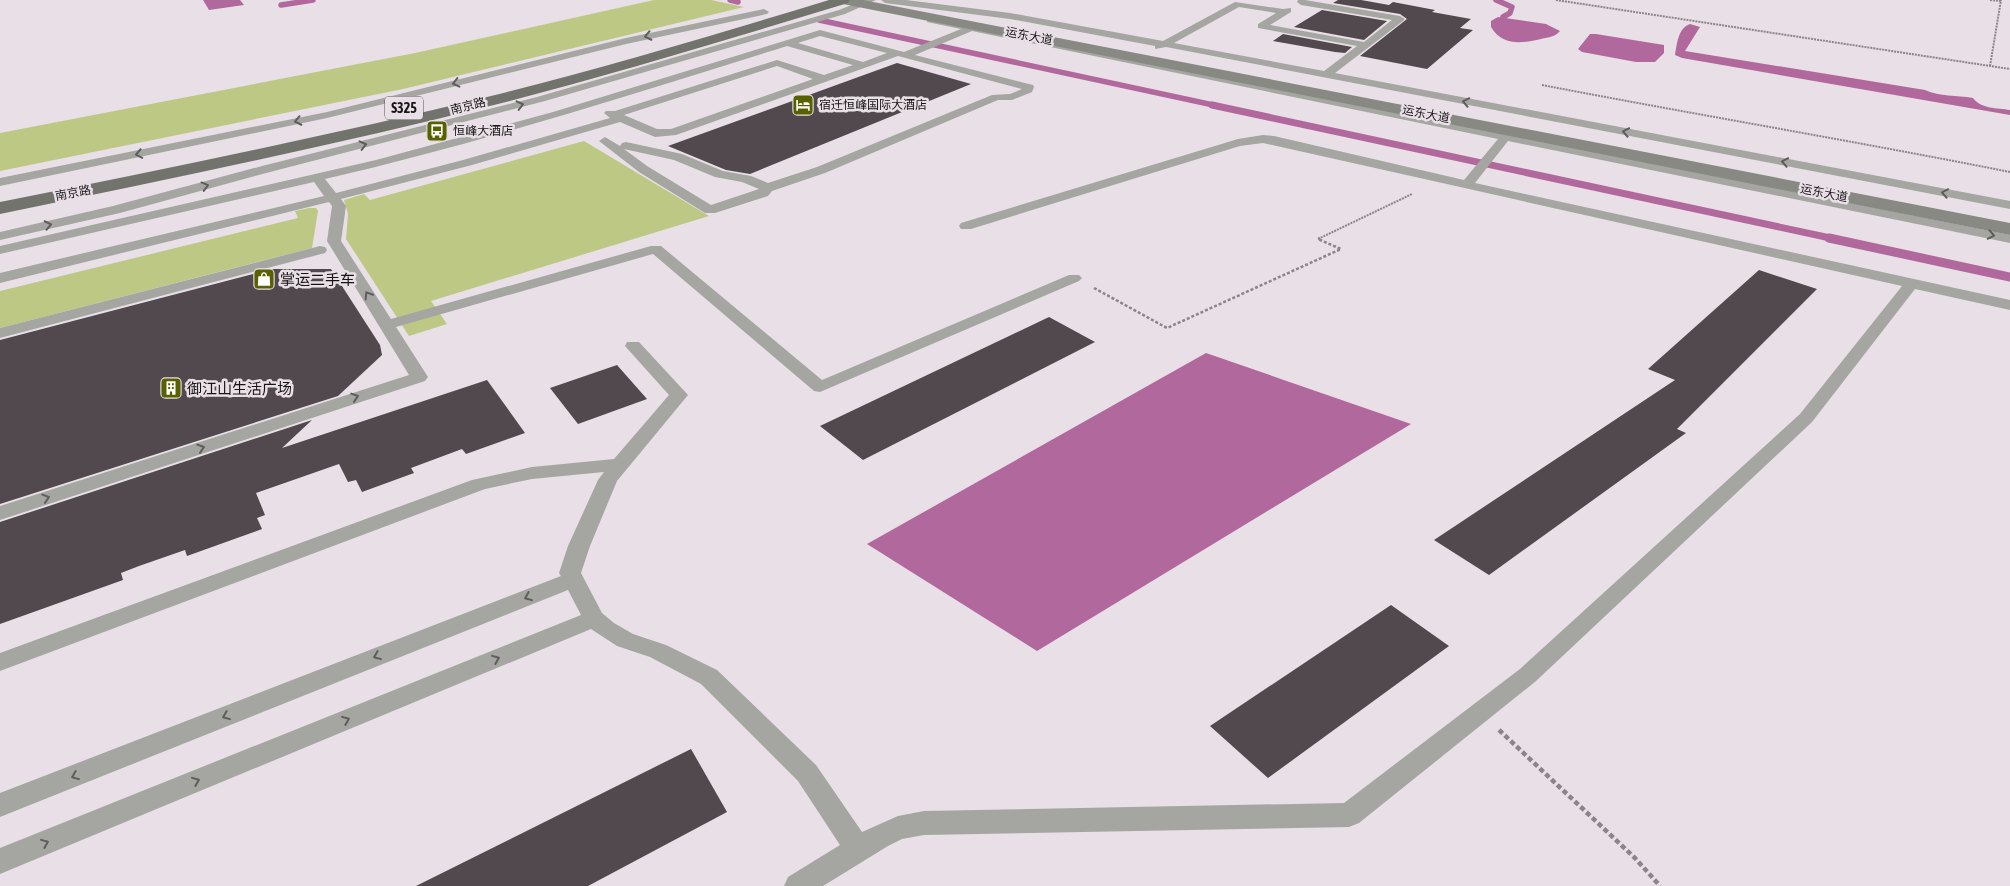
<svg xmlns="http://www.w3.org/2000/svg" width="2010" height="886" viewBox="0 0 2010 886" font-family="'Asap Condensed','Noto Sans SC',sans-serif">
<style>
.green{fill:#bdc885}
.water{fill:#b1689d}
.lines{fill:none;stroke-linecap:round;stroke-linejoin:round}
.stream-far2{stroke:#b1689d;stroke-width:5.5}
.stream-far1{stroke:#b1689d;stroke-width:7}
.stream{stroke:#b1689d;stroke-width:9}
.building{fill:#51494e}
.path-far2{stroke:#8b8489;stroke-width:2;stroke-dasharray:2 1;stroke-linecap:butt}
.path-far1{stroke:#8b8489;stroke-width:2.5;stroke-dasharray:3 2;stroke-linecap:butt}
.path{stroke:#8b8489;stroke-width:4.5;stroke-dasharray:5 3;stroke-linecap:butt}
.service{fill:#a5a6a2;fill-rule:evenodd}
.secondary{fill:#878982;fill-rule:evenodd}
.primary{fill:#72736c;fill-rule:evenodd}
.oneway{stroke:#5e5d5c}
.labels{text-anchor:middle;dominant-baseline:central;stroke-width:5;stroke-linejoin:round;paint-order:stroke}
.far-street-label{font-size:12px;fill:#171416;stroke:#e9dfe6}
.far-poi-label{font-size:12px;fill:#171416;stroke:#e9dfe6;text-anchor:start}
.shield{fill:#e9dfe6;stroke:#565154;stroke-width:1}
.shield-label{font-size:14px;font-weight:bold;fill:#171416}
.poi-label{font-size:15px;fill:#171416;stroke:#e9dfe6;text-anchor:start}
</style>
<rect width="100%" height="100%" fill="#e9dfe6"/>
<g class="green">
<path d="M 654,0 L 711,0 L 744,7 L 403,89 L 0,171 L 0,133 L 415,53 Z"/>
<path d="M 584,141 L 709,216 L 431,301 L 447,324 L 409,336 L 346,239 L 348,214 L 344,200 L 364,194 L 370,200 Z"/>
<path d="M 309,208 L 316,208 L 318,211 L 312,248 L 0,328 L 0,291 L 298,218 L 295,211 Z"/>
</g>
<g class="water">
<path d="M 203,0 L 240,0 L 244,5 L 209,10 Z"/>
<path d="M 1498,17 L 1546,24 L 1560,31 C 1555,37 1549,37 1541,39 C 1523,43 1503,47 1491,27 L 1491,21 Z"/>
<path d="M 1690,24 L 1700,27 L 1685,51 L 1925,90 C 1940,97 1956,95 1973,98 C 1981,109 1997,108 2010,110 L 2010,115 L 1682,58 L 1675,55 C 1677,44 1678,28 1690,24 Z"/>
<path d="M 1590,34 L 1596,34 L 1664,45 L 1664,53 L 1655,62 L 1636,62 L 1582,52 L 1578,49 Z"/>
<path d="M 1206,353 L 1411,424 L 1037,651 L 867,544 Z"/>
</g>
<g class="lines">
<g class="stream-far2">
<path d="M 730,0 L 738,2"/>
<path d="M 1496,0 L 1512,7 L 1510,13 L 1503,17"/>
<path d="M 281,5 L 313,0"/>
<path d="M 819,20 L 1218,106"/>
</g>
<path class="stream-far1" d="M 1212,105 L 1835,239"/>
<path class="stream" d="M 1829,238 L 2010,277"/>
</g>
<g class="building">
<path d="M 1338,0 L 1361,0 L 1389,5 L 1393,2 L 1435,10 L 1432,12 L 1471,19 L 1460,28 L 1473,30 L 1427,69 L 1360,56 L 1407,19 L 1400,14 L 1333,3 Z"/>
<path d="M 1322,10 L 1387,21 L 1364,40 L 1294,27 Z"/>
<path d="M 1283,34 L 1352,47 L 1345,53 L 1335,52 L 1273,41 Z"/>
<path d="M 897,63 L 971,84 L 750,174 L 726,170 L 668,146 Z"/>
<path d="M 272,269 L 331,269 L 380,345 L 382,355 L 338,396 L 0,504 L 0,340 Z"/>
<path d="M 1759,270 L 1817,289 L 1677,429 L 1686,433 L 1489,575 L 1434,540 L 1675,380 L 1648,369 Z"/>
<path d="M 1049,317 L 1095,342 L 863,460 L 820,426 Z"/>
<path d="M 617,365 L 647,399 L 578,424 L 550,388 Z"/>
<path d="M 487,380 L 525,433 L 466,454 L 462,449 L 411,468 L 414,473 L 362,492 L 356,480 L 348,482 L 339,464 L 256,493 L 265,515 L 257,518 L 262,529 L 187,556 L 185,550 L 139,566 L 121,573 L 123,580 L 0,624 L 0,522 L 312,420 L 282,448 Z"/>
<path d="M 1391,605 L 1449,646 L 1268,778 L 1210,726 Z"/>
<path d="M 691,749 L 727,812 L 588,886 L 416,886 Z"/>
</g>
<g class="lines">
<g class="path-far2">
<path d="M 1556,0 L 2010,69"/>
<path d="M 1990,0 L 2001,1"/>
<path d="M 1990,66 L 2001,0"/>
<path d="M 1542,85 C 1698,115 1854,141 2010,172"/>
<path d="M 1318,239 L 1412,194"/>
</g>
<path class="path-far1" d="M 1094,288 L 1167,328 L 1341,249 L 1318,239 L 1320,238"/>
<path class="path" d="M 1499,730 L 1635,858 L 1660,886"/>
<g class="service">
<path d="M 864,0 L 876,0 L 845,14 L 545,101 L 270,172 L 120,213 L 0,240 L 0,232 L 113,206 L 262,166 L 537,97 L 839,10 Z"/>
<path d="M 881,0 L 906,0 L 1010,13 L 1163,41 L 1235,2 L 1283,9 L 1291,8 L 1291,12 L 1270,25 L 1364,42 L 1392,20 L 1301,5 L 1297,2 L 1298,0 L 1305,0 L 1400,16 L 1405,19 L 1403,21 L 1335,73 L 2010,201 L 2010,209 L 1166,47 L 1155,49 L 1155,46 L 1010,19 L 885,3 ZM 1239,7 L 1276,13 L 1258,24 L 1258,28 L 1357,46 L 1324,71 L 1174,43 Z"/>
<path d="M 764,9 L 769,12 L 767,14 L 626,44 L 327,118 L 0,186 L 0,178 L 327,112 L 626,38 Z"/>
<path d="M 930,17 L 1503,133 L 1510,127 L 1516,131 L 1513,135 L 2010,235 L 2010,243 L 1508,141 L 1475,183 L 2010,300 L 2010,310 L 1915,289 L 1812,422 L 1536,681 L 1359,823 L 1349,827 L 924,835 L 902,839 L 888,846 L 823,886 L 784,886 L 788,877 L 840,845 L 798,781 L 701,684 L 650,657 L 617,646 L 591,629 L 0,874 L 0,848 L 581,615 L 568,590 L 0,817 L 0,793 L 561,576 L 559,573 L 568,546 L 598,480 L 604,472 L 532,479 L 485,489 L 0,671 L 0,653 L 472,480 L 532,467 L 614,459 L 669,395 L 625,346 L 627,342 L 639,342 L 688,395 L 617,481 L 590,546 L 581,573 L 602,613 L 614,623 L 633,634 L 666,645 L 717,670 L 816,765 L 862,832 L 898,816 L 924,811 L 1344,803 L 1520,669 L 1800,414 L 1902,286 L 1263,143 L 1240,146 L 971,229 L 961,229 L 959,226 L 961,223 L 1238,139 L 1263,135 L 1274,136 L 1464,180 L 1498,139 L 972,31 L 915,55 L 1033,85 L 1034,87 L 1032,92 L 1012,100 L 998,100 L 825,173 L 772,191 L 768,196 L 715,213 L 705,213 L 639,172 L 599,141 L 605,137 L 620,146 L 622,143 L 626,142 L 682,154 L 723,171 L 751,176 L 768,183 L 817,167 L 992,95 L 1010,94 L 1022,89 L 898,56 L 676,135 L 655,137 L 620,122 L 472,165 L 341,199 L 346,206 L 341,241 L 391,319 L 651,246 L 661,246 L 822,380 L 1069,275 L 1079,275 L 1082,278 L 1079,281 L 820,392 L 814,391 L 653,254 L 396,327 L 428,377 L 425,381 L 0,520 L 0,506 L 409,375 L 327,241 L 332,206 L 329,202 L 0,283 L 0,273 L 324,196 L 314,182 L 0,254 L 0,246 L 376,160 L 553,112 L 820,30 L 904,52 L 961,29 L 927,22 L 927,18 ZM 820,36 L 887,53 L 863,62 L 798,43 ZM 787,46 L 853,65 L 824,75 L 777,60 L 615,111 L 606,111 L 604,113 L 610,118 L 463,160 L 336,193 L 325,179 C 481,143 634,94 787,46 ZM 777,66 L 813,79 L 671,129 L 657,129 L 624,115 ZM 624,149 L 674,160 L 715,177 L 742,182 L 759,189 L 711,205 L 647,166 Z"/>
<path d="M 320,246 L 325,247 L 327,250 L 325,253 L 0,338 L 0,328 Z"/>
</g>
<path class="secondary" d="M 836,0 L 863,0 L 2010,223 L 2010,235 L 843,4 Z"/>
<path class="primary" d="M 829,0 L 850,0 L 848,3 C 733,38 618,73 502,103 C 336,145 168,179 0,214 L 0,202 C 164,169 328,136 491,96 C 604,68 717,34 829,0 Z"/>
</g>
<defs><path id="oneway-chevron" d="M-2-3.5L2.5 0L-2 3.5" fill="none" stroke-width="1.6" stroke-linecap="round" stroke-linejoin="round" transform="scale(1.25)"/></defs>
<g class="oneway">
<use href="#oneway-chevron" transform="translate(648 36) rotate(168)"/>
<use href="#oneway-chevron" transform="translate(456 83) rotate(166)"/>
<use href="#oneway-chevron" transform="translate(1466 102) rotate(-169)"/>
<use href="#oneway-chevron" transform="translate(520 105) rotate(-14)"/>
<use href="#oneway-chevron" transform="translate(298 121) rotate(168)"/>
<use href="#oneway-chevron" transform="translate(1626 132) rotate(-169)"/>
<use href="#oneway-chevron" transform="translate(363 145) rotate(-14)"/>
<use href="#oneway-chevron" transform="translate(139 154) rotate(169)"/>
<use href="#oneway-chevron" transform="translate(1785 162) rotate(-169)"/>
<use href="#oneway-chevron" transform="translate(205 186) rotate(-15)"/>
<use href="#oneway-chevron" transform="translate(1945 193) rotate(-169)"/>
<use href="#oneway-chevron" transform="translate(48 225) rotate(-12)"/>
<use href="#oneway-chevron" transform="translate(1991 235) rotate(11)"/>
<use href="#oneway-chevron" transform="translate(368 295) rotate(-122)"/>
<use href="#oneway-chevron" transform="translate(355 397) rotate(-18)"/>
<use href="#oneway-chevron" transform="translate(201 448) rotate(-18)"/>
<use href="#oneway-chevron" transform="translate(46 498) rotate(-18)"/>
<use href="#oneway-chevron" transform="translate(528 597) rotate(158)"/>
<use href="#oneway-chevron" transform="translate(377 656) rotate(158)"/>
<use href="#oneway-chevron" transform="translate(496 659) rotate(-22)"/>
<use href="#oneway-chevron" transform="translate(226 716) rotate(158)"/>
<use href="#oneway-chevron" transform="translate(346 720) rotate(-22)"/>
<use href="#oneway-chevron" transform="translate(75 776) rotate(158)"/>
<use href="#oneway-chevron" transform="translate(196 781) rotate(-22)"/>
<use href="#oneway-chevron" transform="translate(45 843) rotate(-22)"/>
</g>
<defs>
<g id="hotel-square" transform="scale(1.125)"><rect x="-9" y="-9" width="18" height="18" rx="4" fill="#586100" stroke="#e9dfe6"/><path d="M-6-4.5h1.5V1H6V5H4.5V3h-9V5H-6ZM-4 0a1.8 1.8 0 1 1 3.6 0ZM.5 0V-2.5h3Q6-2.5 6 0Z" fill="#fff"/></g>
<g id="bus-square" transform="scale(1.125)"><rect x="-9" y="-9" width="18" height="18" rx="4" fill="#586100" stroke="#e9dfe6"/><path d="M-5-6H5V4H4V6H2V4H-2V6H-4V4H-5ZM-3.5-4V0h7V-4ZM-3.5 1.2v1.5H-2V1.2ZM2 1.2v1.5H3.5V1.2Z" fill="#fff"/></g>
<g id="shop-square" transform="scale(1.125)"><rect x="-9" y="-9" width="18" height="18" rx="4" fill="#586100" stroke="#e9dfe6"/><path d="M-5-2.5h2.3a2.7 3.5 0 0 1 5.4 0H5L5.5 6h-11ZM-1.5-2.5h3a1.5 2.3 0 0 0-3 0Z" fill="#fff"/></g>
<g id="building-square" transform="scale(1.125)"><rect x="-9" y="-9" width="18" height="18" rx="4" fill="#586100" stroke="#e9dfe6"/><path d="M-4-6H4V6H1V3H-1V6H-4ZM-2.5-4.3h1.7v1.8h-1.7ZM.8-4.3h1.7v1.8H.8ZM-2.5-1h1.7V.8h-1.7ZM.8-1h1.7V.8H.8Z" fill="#fff"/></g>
</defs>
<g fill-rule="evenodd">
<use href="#hotel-square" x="803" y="105"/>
<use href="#bus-square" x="437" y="131"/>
<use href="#shop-square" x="264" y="279"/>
<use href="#building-square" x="171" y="388"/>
</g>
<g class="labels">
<g class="far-street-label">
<text transform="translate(1029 36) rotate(11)">运东大道</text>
<text transform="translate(468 106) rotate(-14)">南京路</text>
<text transform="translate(1426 114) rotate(11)">运东大道</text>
<text transform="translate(73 193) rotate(-11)">南京路</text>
<text transform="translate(1824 193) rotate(11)">运东大道</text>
</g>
<g class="far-poi-label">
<text x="819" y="105">宿迁恒峰国际大酒店</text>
<text x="453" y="131">恒峰大酒店</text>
</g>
<rect class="shield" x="385" y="96.5" width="38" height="23" rx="4"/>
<g class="shield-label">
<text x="404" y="108">S325</text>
</g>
<g class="poi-label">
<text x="280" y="279">掌运二手车</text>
<text x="187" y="388">御江山生活广场</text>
</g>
</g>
</svg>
